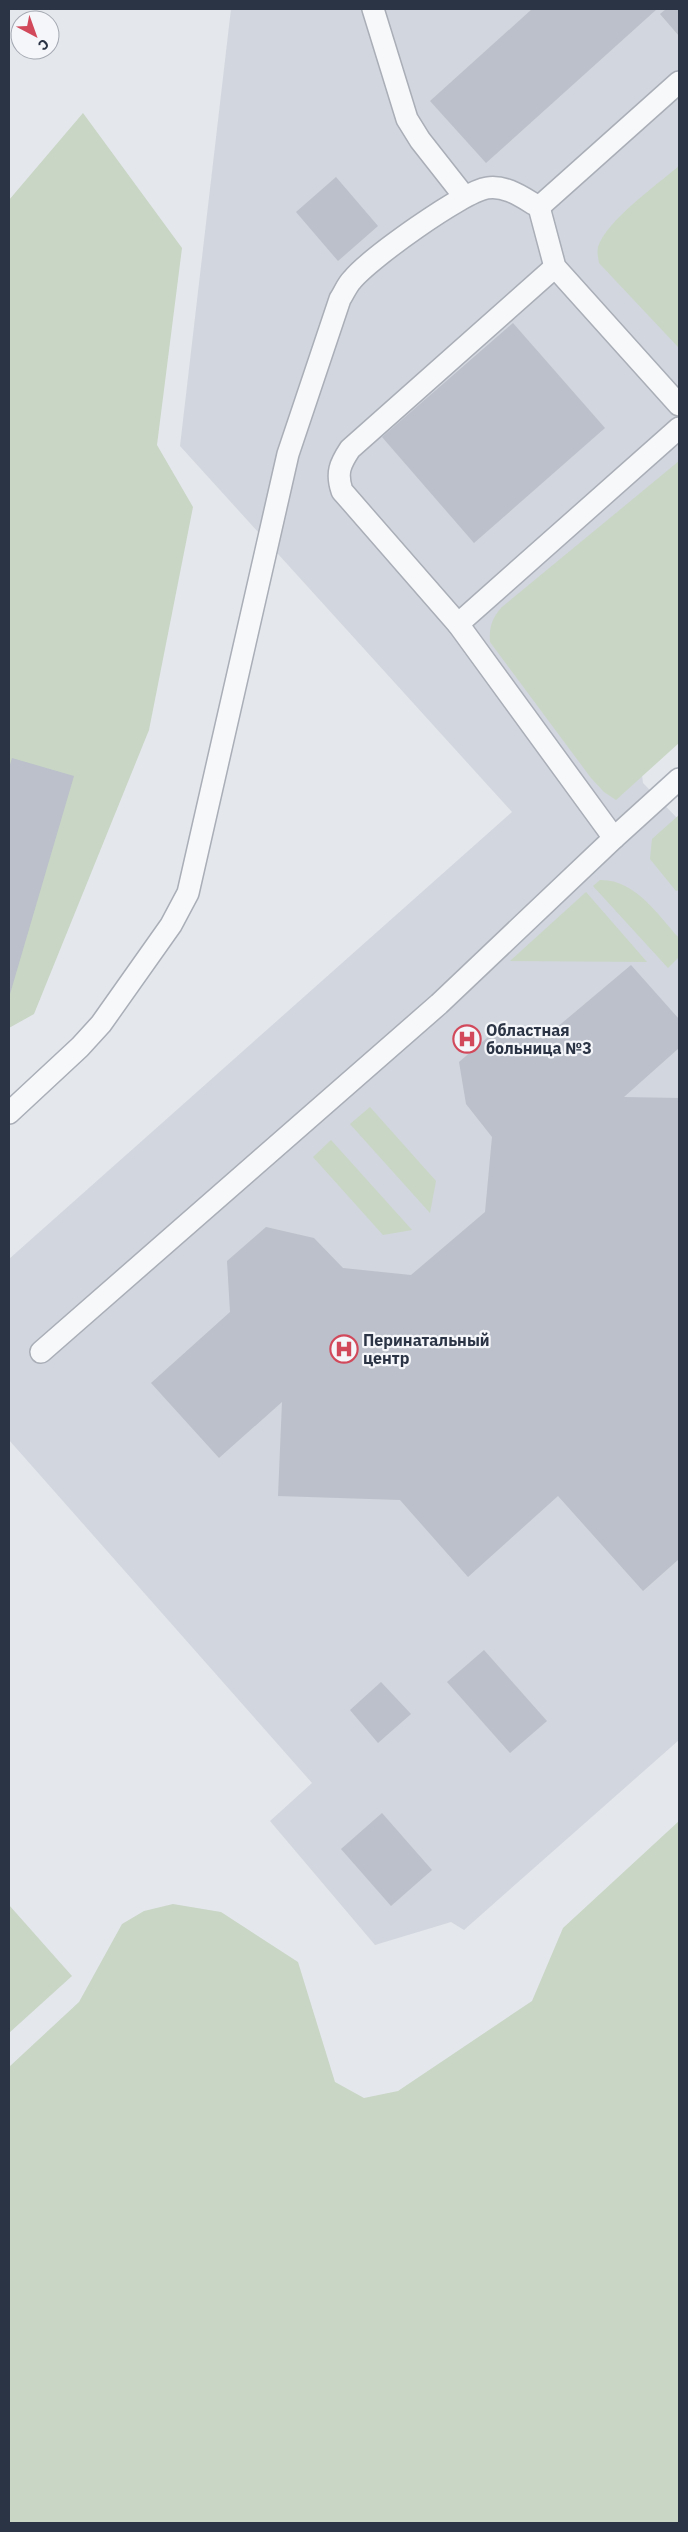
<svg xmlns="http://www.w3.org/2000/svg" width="688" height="2532" viewBox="0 0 688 2532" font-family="'IBM Plex Sans',sans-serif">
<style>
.built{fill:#d2d6de}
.green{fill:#c9d6c5}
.building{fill:#bbc0ca}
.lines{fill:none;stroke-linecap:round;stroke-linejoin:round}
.lane-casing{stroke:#a9aeb7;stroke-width:24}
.lane{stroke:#f7f8fa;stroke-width:21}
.labels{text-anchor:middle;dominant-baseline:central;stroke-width:4.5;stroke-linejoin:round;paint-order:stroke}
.poi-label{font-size:16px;font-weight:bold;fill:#2b3445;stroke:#f4f6f9;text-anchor:start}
</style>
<rect width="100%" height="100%" fill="#e4e7ec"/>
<path class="built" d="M 231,9 L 679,9 L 679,596 L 640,759 L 643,783 L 679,820 L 679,1740 L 464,1930 L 451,1922 L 375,1945 L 270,1821 L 312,1783 L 9,1440 L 9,1259 L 512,812 L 180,446 Z"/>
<g class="green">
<path d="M 83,113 L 182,248 L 157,445 L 193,507 L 149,730 L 34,1014 L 9,1028 L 9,200 Z"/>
<path d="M 679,166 L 679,348 L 599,263 C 598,258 597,252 598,247 C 606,221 658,184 679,166 Z"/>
<path d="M 679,461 L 679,743 L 616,800 L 604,792 L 591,778 L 490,642 C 489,627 492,618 502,607 Z"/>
<path d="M 679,815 L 679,890 L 676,891 L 650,859 L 652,839 Z"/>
<path d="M 600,880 C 635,879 658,915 679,938 L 679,957 L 668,968 L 593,886 Z"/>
<path d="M 586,892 L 647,962 L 510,961 Z"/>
<path d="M 370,1107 L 436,1181 L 430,1213 L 350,1124 Z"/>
<path d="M 331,1140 L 412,1230 L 383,1235 L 313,1157 Z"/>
<path d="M 679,1821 L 679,2523 L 9,2523 L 9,2067 L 79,2002 L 122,1924 L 144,1911 L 173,1904 L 221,1912 L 298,1962 L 335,2082 L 364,2098 L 398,2091 L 532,2001 L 563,1928 Z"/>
<path d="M 9,1905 L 72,1976 L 9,2033 Z"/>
</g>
<g class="building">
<path d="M 532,9 L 657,9 L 486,163 L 430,101 Z"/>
<path d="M 666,9 L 679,9 L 679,36 L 660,14 Z"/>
<path d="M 336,177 L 378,226 L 338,261 L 296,212 Z"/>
<path d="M 513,323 L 605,428 L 474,543 L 382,437 Z"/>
<path d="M 12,758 L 74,776 L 10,994 L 9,768 Z"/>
<path d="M 631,965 L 679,1019 L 679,1048 L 624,1097 L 679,1098 L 679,1559 L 643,1591 L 558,1496 L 468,1577 L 400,1500 L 278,1496 L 282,1402 L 219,1458 L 151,1383 L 230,1312 L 227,1261 L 266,1227 L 314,1238 L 343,1268 L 411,1275 L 485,1212 L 492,1137 L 466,1104 L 459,1062 L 502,1025 L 543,1039 Z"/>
<path d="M 484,1650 L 547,1721 L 510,1753 L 447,1682 Z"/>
<path d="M 381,1682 L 411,1714 L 378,1743 L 350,1710 Z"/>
<path d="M 382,1813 L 432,1870 L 391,1906 L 341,1849 Z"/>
</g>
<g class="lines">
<g class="lane-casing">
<g id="lane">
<path d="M 373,9 L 407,119 L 420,140 L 464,196"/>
<path d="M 539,207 L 679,82"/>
<path d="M 458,624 L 342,491 C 336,473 340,464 350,449 L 555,267"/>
<path d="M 614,838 L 679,779"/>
<path d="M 9,1113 L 80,1047 L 101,1024 L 171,925 L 188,893 L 288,454 L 340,299 C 344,293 347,285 352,280 C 369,259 462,192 487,188 C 507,185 523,198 539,207 L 555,267 L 679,405"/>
<path d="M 41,1352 L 439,1004 L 614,838 L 458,624 L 679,428"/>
</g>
</g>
<use href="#lane" class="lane"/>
</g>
<defs>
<g id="hospital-ring" transform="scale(1.4375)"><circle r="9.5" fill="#f4f6f9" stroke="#d1495b" stroke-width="1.5"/><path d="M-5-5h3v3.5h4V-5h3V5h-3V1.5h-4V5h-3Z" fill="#d1495b"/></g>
</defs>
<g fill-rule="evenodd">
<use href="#hospital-ring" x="467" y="1039"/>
<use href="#hospital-ring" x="344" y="1349"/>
</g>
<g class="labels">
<g class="poi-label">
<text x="486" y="1030">Областная<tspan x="486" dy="18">больница №3</tspan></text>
<text x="363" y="1340">Перинатальный<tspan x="363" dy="18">центр</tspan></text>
</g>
</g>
<rect width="688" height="2532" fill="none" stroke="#2b3445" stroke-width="20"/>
<g transform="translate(35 35) rotate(139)"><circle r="24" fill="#f4f6f9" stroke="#a4a8b1"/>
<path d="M0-4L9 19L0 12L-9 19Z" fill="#d1495b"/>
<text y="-8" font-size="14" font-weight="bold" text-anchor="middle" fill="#2b3445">С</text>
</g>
</svg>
